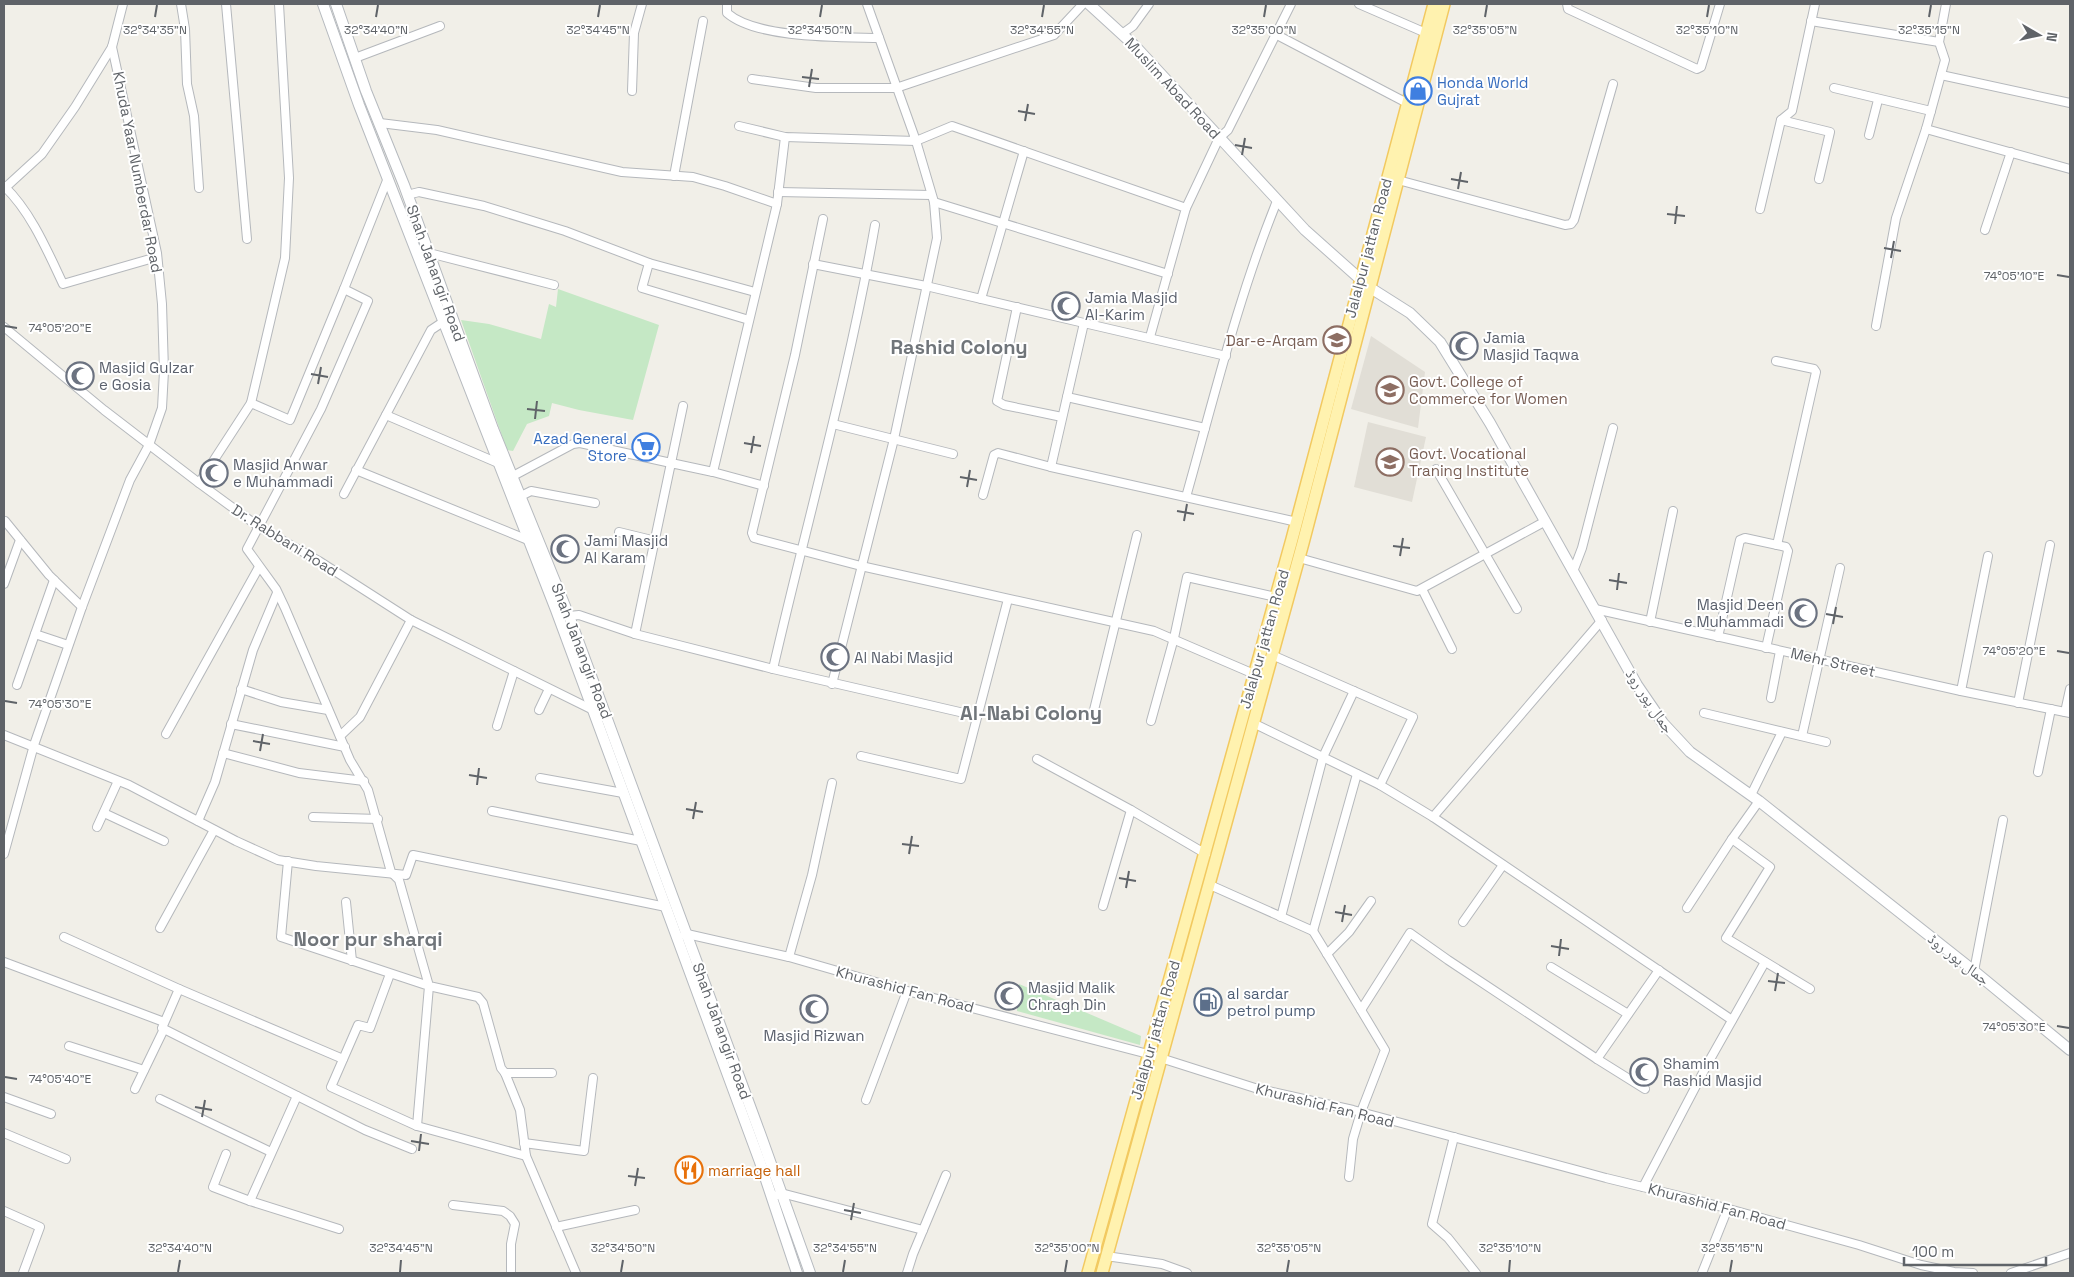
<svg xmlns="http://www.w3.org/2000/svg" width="2074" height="1277" viewBox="0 0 2074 1277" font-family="'Space Grotesk','Noto Naskh Arabic',sans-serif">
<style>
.education{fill:#e1ded6}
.green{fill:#c5e8c5}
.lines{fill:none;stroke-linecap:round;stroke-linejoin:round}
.street-casing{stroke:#b5b8bc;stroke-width:10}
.secondary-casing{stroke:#b6babf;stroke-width:12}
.primary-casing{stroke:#f2c960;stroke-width:14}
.street{stroke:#fff;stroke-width:8}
.secondary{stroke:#fff;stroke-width:10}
.primary{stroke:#fff2af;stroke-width:11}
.ticks{fill:none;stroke:#5f6368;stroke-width:2}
.labels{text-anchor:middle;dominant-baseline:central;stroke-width:4;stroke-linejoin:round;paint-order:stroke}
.shop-label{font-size:15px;fill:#366cbe;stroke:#fff;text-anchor:start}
.street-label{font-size:15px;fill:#5f6368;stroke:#fff}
.worship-label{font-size:15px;fill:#5b616d;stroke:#fff;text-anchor:start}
.education-label{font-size:15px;fill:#785e54;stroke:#fff;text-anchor:start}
.service-label{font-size:15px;fill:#4e5e75;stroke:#fff;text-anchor:start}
.food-label{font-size:15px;fill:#c56008;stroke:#fff;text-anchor:start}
.district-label{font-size:20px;font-weight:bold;fill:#70757a;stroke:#fff}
.ticks-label{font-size:12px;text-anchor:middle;fill:#5f6368;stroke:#fff;stroke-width:4;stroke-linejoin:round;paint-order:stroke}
</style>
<rect width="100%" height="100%" fill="#f1efe8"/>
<g class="education">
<path d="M 1371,336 L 1425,372 L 1418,428 L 1351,409 Z"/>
<path d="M 1368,422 L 1426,437 L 1412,502 L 1354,487 Z"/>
</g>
<g class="green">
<path d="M 558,289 L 659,325 L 633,420 L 579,410 L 552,403 L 549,416 L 527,424 L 513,451 L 507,450 L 461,320 L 489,324 L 541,339 L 549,304 L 556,307 Z"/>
<path d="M 1019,984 L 1141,1036 L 1140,1045 L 1017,1011 Z"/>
</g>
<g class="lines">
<g class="street-casing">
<g id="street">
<path d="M 181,4 L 185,29 L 187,84 L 194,116 L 199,188"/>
<path d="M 226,4 L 247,239"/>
<path d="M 727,4 L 727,13 C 757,39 841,37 879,38"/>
<path d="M 1359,4 L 1426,33"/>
<path d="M 1567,4 L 1568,9 L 1697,69 L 1701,67 L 1720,4"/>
<path d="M 1811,21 L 1939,42"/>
<path d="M 1122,34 L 1133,26 L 1149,4"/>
<path d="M 1277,35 L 1407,103"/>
<path d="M 355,58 L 440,26"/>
<path d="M 1941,75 L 2070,103"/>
<path d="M 752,79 L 816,88 L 896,88 L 1054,35 L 1083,4"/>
<path d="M 1834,88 L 1931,111"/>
<path d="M 632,91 L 634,33 L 642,4"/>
<path d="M 1781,120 L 1830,132 L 1819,179"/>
<path d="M 380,123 L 437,130 L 622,172 L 693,177 L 725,186 L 777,204 L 785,137"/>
<path d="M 739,126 L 785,137 L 916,141 L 867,4"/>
<path d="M 1926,129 L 2070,169"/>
<path d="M 1869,135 L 1878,100"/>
<path d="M 674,176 L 703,21"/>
<path d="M 388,178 L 344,289 L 368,301 L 321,409 L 247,549 L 276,589 L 285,608 L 350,760 L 368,790 L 391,872 L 399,880 L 429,986 L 478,997 L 483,1003 L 501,1068 L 505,1073 L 520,1110 L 526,1156 L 576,1273"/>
<path d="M 1398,180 L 1565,225 L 1571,224 L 1574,220 L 1613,84"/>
<path d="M 4,186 C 31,212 47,250 63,284 L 157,257"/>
<path d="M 6,187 L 42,154 L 75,107 L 112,47 L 123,4"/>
<path d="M 778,192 L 931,195"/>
<path d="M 407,195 L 419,192 L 484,206 L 565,231 L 649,263 L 755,292"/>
<path d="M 934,202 L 1168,274"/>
<path d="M 1186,208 L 1219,138 L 1228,130 L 1291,4"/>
<path d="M 1760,209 L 1781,120 L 1792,111 L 1815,4"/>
<path d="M 823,219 L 795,355 L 752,533 L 754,538 L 861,566 L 1154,631 L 1254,674"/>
<path d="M 1985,230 L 2011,152"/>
<path d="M 429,253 L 554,285"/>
<path d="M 649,263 L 642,288 L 749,320"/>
<path d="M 813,264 L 926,286 L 1084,323"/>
<path d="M 981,299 L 1024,151"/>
<path d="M 1017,307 L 997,401 L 1004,405 L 1062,417"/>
<path d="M 1876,326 L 1896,218 L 1926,129 L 1945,60 L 1939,42 L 1946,4"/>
<path d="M 4,327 L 104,410 L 199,483 L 259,527 L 319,561 L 411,620 L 593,710"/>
<path d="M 1776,361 L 1814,369 L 1816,372 L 1777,545"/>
<path d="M 251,403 L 285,258 L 289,178 L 279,4"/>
<path d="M 386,415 L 498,463"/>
<path d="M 833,424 L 953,454"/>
<path d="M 1205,428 L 1067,397 L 1084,323 L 1226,356"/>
<path d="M 1051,467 L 1067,397"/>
<path d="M 1436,469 L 1517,609"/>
<path d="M 356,470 L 528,540"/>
<path d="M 513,476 L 573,444 L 580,443 L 671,463 L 683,406"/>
<path d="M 199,483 L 251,403 L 290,420 L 344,289"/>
<path d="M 764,486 L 713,472 L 777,204"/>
<path d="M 344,494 L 431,330 L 443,322"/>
<path d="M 983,495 L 994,455 L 998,453 L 1051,467 L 1297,522"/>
<path d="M 521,496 L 531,491 L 595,503"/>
<path d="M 1186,497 C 1214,398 1238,297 1277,201"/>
<path d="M 5,521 L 49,575 L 82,607"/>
<path d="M 619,532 L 656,541"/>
<path d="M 1299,558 L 1417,591 L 1544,522"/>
<path d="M 1574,569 L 1582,548 L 1613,428"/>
<path d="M 4,584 L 20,540"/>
<path d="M 1422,589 L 1452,649"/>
<path d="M 1595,609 L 1961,691 L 2070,713"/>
<path d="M 569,616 L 579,615 L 635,634 L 773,669 C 807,521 849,374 875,225"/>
<path d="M 1650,622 L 1673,511"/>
<path d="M 35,634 L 68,645"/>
<path d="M 635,634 L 671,463 L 713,472"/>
<path d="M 1718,637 L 1740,540 L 1745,538 L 1786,547 L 1788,551 L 1766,648"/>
<path d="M 1272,655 L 1413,717 L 1380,785"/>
<path d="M 773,669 L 977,716"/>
<path d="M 832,684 L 894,439 L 937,238 L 934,202 L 916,141 L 952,126 L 1186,208 L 1150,337"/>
<path d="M 17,685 L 54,580"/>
<path d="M 241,689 L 281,702 L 328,710"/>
<path d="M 1961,691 L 1988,556"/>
<path d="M 1771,698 L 1780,651"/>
<path d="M 2018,703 L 2050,545"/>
<path d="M 539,710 L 549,689"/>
<path d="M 2065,712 L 2070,689"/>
<path d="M 1704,713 L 1826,742"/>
<path d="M 1093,714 L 1137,535"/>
<path d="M 1151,721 L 1174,638 L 1187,577 L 1276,597"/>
<path d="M 1253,723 L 1380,785 L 1433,817 L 1732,1020"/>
<path d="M 231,724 L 345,747"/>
<path d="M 497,726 L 514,671"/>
<path d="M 166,734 L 259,567"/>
<path d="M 4,735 L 129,785 L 236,841 L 278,860 L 316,866 L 406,875 L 413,855 L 666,907"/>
<path d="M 340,736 L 360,717 L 411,620"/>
<path d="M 1802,736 L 1840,568"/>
<path d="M 223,753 L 299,773 L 364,781"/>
<path d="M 861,756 L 961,779 L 1008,599"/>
<path d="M 1037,759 L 1131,810 L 1206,854"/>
<path d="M 2038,772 L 2051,709"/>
<path d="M 540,778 L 623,793"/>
<path d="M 1751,795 L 1782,732"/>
<path d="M 1759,801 L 1732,839 L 1770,867 L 1726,938 L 1810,989"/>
<path d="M 492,811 L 641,841"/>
<path d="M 104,813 L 164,841"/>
<path d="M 313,817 L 378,819"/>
<path d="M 1433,817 L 1602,620"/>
<path d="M 198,821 L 215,782 L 253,650 L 277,593"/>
<path d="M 97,827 L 118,781"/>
<path d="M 4,854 L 34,745 L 82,607 L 130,480 L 149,445 L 162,408 L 164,371 L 162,304 L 157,253 L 112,47"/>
<path d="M 288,861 L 281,937 L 429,986 L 417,1126"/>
<path d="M 1210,885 L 1313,931 L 1361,1010 L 1410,933 L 1448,960 L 1597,1059 L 1659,970"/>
<path d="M 346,902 L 352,961"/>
<path d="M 1103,906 L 1131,810"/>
<path d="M 1687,908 L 1732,839"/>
<path d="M 1281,917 L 1323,757 L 1354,691"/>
<path d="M 1463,922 L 1503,865"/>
<path d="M 160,928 L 214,830"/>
<path d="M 1313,931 L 1357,774"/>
<path d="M 684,935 L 687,934 L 789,957 L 907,991 L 1148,1054 L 1255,1088 L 1353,1110 L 1606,1178 L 1700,1201 L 1859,1245 L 1921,1265 L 1954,1272 L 1973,1273"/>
<path d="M 64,937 L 179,989 L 343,1059"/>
<path d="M 1327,954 L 1349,932 L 1371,901"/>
<path d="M 789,957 L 812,875 L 832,783"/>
<path d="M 4,962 L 164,1022"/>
<path d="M 1551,967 L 1628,1014"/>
<path d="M 1974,971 L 2003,820"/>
<path d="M 390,974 L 370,1028 L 358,1025 L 331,1087 L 417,1126 L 526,1156"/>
<path d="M 179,989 L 162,1028 L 365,1130 L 412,1149"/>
<path d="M 69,1046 L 144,1070"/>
<path d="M 1597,1059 L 1645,1089"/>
<path d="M 505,1073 L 552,1073"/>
<path d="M 135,1089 L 164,1029"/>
<path d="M 4,1097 L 51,1114"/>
<path d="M 160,1099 L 271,1152"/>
<path d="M 866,1100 L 907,991"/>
<path d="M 4,1133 L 66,1159"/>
<path d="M 1454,1137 L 1432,1224 L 1448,1238 L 1476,1273"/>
<path d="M 524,1143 L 584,1151 L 593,1078"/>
<path d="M 226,1154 L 213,1187 L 250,1201 L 339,1229"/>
<path d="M 1349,1177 L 1353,1139 L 1361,1112 L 1385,1050 L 1361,1010"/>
<path d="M 1643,1187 L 1708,1063 L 1765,962"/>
<path d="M 777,1195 L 781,1193 L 923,1230"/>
<path d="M 250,1201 L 297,1096"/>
<path d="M 453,1205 L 503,1211 L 510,1216 L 515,1224 L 511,1244 L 511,1273"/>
<path d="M 4,1211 L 40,1227 L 23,1273"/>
<path d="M 556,1227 L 635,1210"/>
<path d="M 1106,1256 L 1162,1264 L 1187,1273"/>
<path d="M 907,1273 L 913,1254 L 946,1175"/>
<path d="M 1702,1273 L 1728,1208"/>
<path d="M 2011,1273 L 2070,1253"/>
</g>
</g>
<g class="secondary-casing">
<g id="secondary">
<path d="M 323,4 L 359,105 L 556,610 L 760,1162 L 797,1273"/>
<path d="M 336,4 L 366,91 L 404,185 L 493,429 L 569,616 L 761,1136 L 810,1273"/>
<path d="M 1089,4 L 1136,47 L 1305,230 L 1369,287 L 1410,313 L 1440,342 L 1490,423 L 1637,685 L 1663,723 L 1690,752 L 1759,801 L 1974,971 L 2070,1050"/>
</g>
</g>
<g class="primary-casing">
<g id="primary">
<path d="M 1088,1273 L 1292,539 L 1434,4"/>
<path d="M 1102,1273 L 1303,543 L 1444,4"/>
</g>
</g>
<use href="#street" class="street"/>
<use href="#secondary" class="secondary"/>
<use href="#primary" class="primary"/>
</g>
<path class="ticks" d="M 155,17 L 157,5M 376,17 L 378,5M 598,17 L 600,5M 820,17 L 822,5M 1042,17 L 1044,5M 1264,17 L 1266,5M 1485,17 L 1487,5M 1707,17 L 1709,5M 1929,17 L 1931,5M 802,77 L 819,79M 809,87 L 812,69M 1018,111 L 1035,114M 1025,121 L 1028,104M 1235,145 L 1252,148M 1242,155 L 1245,138M 1451,179 L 1468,182M 1458,189 L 1461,172M 1667,214 L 1685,216M 1675,224 L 1677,206M 1884,248 L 1901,251M 1891,258 L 1894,241M 2057,275 L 2069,277M 5,326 L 17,328M 311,374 L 328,377M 318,384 L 321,367M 527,409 L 545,411M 535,419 L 537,401M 744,443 L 761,446M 751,453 L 754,436M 960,477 L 977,480M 967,487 L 970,470M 1177,511 L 1194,514M 1184,521 L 1187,504M 1393,546 L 1410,548M 1400,556 L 1403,538M 1609,580 L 1627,583M 1617,590 L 1619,573M 1826,614 L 1843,617M 1833,624 L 1836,607M 2057,651 L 2069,653M 5,701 L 17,703M 253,741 L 270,744M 260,751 L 263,734M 469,775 L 487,778M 477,785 L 479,768M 686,809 L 703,812M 693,819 L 696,802M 902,844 L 919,846M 909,854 L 912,836M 1119,878 L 1136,881M 1126,888 L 1129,871M 1335,912 L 1352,915M 1342,922 L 1345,905M 1551,946 L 1569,949M 1559,956 L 1561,939M 1768,981 L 1785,983M 1775,991 L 1778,973M 2057,1026 L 2069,1028M 5,1077 L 17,1079M 195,1107 L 212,1110M 202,1117 L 205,1100M 411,1141 L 429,1144M 419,1151 L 421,1134M 628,1176 L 645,1178M 635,1186 L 638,1168M 844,1210 L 861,1213M 851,1220 L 854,1203M 178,1272 L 180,1260M 400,1272 L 401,1260M 621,1272 L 623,1260M 843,1272 L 845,1260M 1065,1272 L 1067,1260M 1287,1272 L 1289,1260M 1509,1272 L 1510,1260M 1730,1272 L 1732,1260"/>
<defs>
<g id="shop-ring" transform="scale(1.4375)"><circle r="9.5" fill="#fff" stroke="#3f7fe0" stroke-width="1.5"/><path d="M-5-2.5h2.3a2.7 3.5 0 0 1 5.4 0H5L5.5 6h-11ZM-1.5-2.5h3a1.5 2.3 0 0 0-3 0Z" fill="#3f7fe0"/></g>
<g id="mosque-ring" transform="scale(1.4375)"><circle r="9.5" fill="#fff" stroke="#6b7280" stroke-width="1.5"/><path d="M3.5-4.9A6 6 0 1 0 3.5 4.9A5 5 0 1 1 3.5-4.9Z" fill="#6b7280"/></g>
<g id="school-ring" transform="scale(1.4375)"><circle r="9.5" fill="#fff" stroke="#8d6e63" stroke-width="1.5"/><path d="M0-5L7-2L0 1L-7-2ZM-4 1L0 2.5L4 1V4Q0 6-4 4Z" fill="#8d6e63"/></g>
<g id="university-ring" transform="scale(1.4375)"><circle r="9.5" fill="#fff" stroke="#8d6e63" stroke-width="1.5"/><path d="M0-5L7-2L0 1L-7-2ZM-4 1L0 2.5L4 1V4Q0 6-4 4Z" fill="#8d6e63"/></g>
<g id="supermarket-ring" transform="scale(1.4375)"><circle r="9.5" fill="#fff" stroke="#3f7fe0" stroke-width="1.5"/><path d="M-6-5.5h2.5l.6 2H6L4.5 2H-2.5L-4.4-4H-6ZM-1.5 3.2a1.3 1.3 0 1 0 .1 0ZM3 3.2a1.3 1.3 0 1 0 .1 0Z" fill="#3f7fe0"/></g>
<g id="fuel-ring" transform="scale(1.4375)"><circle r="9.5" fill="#fff" stroke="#5c6f8a" stroke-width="1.5"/><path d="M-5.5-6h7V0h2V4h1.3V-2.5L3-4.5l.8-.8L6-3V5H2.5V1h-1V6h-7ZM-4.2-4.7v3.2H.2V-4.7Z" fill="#5c6f8a"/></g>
<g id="restaurant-ring" transform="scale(1.4375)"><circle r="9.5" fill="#fff" stroke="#e8710a" stroke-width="1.5"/><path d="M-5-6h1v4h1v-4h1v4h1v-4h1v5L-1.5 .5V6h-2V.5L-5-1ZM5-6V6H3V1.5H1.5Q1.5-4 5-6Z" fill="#e8710a"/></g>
</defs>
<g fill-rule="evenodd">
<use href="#shop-ring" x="1418" y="91"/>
<use href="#mosque-ring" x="1066" y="306"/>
<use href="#school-ring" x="1337" y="340"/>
<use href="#mosque-ring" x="1464" y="346"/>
<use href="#mosque-ring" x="80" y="376"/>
<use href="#university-ring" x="1390" y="390"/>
<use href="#supermarket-ring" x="646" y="447"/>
<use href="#university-ring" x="1390" y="462"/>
<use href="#mosque-ring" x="214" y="473"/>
<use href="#mosque-ring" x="565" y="549"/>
<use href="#mosque-ring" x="1803" y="613"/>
<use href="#mosque-ring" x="835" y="657"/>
<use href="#mosque-ring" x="1009" y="996"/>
<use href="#fuel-ring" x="1208" y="1002"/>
<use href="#mosque-ring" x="814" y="1009"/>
<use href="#mosque-ring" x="1644" y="1072"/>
<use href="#restaurant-ring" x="689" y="1170"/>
</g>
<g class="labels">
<g class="shop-label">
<text x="1437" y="82">Honda World<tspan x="1437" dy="17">Gujrat</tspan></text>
<text x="627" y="438" text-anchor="end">Azad General<tspan x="627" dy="17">Store</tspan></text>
</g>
<g class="street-label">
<text transform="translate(1173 88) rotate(47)">Muslim Abad Road</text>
<text transform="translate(138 172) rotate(79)">Khuda Yaar Numberdar Road</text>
<text transform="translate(1368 248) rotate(-75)">Jalalpur jattan Road</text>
<text transform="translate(436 273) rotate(70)">Shah Jahangir Road</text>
<text transform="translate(285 540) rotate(32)">Dr. Rabbani Road</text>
<text transform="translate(1264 639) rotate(-74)">Jalalpur jattan Road</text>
<text transform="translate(582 651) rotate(69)">Shah Jahangir Road</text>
<text transform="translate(1833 662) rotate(13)">Mehr Street</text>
<text transform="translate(1650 701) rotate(56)">جمال پور روڈ</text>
<text transform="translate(1959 959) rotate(38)">جمال پور روڈ</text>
<text transform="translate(905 989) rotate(15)">Khurashid Fan Road</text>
<text transform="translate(1155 1030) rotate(-74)">Jalalpur jattan Road</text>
<text transform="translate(722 1031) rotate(70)">Shah Jahangir Road</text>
<text transform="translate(1325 1105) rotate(14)">Khurashid Fan Road</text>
<text transform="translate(1717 1206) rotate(15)">Khurashid Fan Road</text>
</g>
<g class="worship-label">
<text x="1085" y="297">Jamia Masjid<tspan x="1085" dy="17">Al-Karim</tspan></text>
<text x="1483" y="337">Jamia<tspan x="1483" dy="17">Masjid Taqwa</tspan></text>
<text x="99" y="367">Masjid Gulzar<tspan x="99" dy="17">e Gosia</tspan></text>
<text x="233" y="464">Masjid Anwar<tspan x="233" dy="17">e Muhammadi</tspan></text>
<text x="584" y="540">Jami Masjid<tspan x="584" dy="17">Al Karam</tspan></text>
<text x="1784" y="604" text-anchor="end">Masjid Deen<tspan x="1784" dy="17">e Muhammadi</tspan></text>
<text x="854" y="657">Al Nabi Masjid</text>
<text x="1028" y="987">Masjid Malik<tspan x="1028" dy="17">Chragh Din</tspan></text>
<text x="814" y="1035" text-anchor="middle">Masjid Rizwan</text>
<text x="1663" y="1063">Shamim<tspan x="1663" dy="17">Rashid Masjid</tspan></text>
</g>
<g class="education-label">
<text x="1318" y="340" text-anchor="end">Dar-e-Arqam</text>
<text x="1409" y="381">Govt. College of<tspan x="1409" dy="17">Commerce for Women</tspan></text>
<text x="1409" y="453">Govt. Vocational<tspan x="1409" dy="17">Traning Institute</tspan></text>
</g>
<g class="service-label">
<text x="1227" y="993">al sardar<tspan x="1227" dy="17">petrol pump</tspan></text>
</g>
<g class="food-label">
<text x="708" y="1170">marriage hall</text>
</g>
<g class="district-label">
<text x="959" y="347">Rashid Colony</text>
<text x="1031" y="713">Al-Nabi Colony</text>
<text x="368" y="939">Noor pur sharqi</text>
</g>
</g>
<g class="ticks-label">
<text x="376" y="34">32°34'40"N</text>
<text x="598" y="34">32°34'45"N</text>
<text x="820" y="34">32°34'50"N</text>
<text x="1042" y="34">32°34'55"N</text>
<text x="1264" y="34">32°35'00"N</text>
<text x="1485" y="34">32°35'05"N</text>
<text x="1707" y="34">32°35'10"N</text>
<text x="1929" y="34">32°35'15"N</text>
<text x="155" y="34">32°34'35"N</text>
<text x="2014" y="280">74°05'10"E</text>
<text x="60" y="332">74°05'20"E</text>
<text x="2014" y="655">74°05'20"E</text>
<text x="60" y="708">74°05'30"E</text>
<text x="2014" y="1031">74°05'30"E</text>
<text x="60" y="1083">74°05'40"E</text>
<text x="180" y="1252">32°34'40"N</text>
<text x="401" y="1252">32°34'45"N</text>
<text x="623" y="1252">32°34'50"N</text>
<text x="845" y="1252">32°34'55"N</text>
<text x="1067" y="1252">32°35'00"N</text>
<text x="1289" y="1252">32°35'05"N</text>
<text x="1510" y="1252">32°35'10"N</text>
<text x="1732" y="1252">32°35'15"N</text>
</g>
<rect width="2074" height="1277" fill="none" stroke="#5f6368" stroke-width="10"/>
<g transform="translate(2039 35) rotate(99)" stroke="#ffffff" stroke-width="4" paint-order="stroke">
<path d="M0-4L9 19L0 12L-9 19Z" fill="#5f6368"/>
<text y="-8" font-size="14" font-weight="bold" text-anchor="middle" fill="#5f6368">N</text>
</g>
<path d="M1904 1257v8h142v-8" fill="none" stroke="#5f6368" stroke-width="2.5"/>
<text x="1912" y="1257" font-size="15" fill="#5f6368" stroke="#ffffff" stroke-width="4" paint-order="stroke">100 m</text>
</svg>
